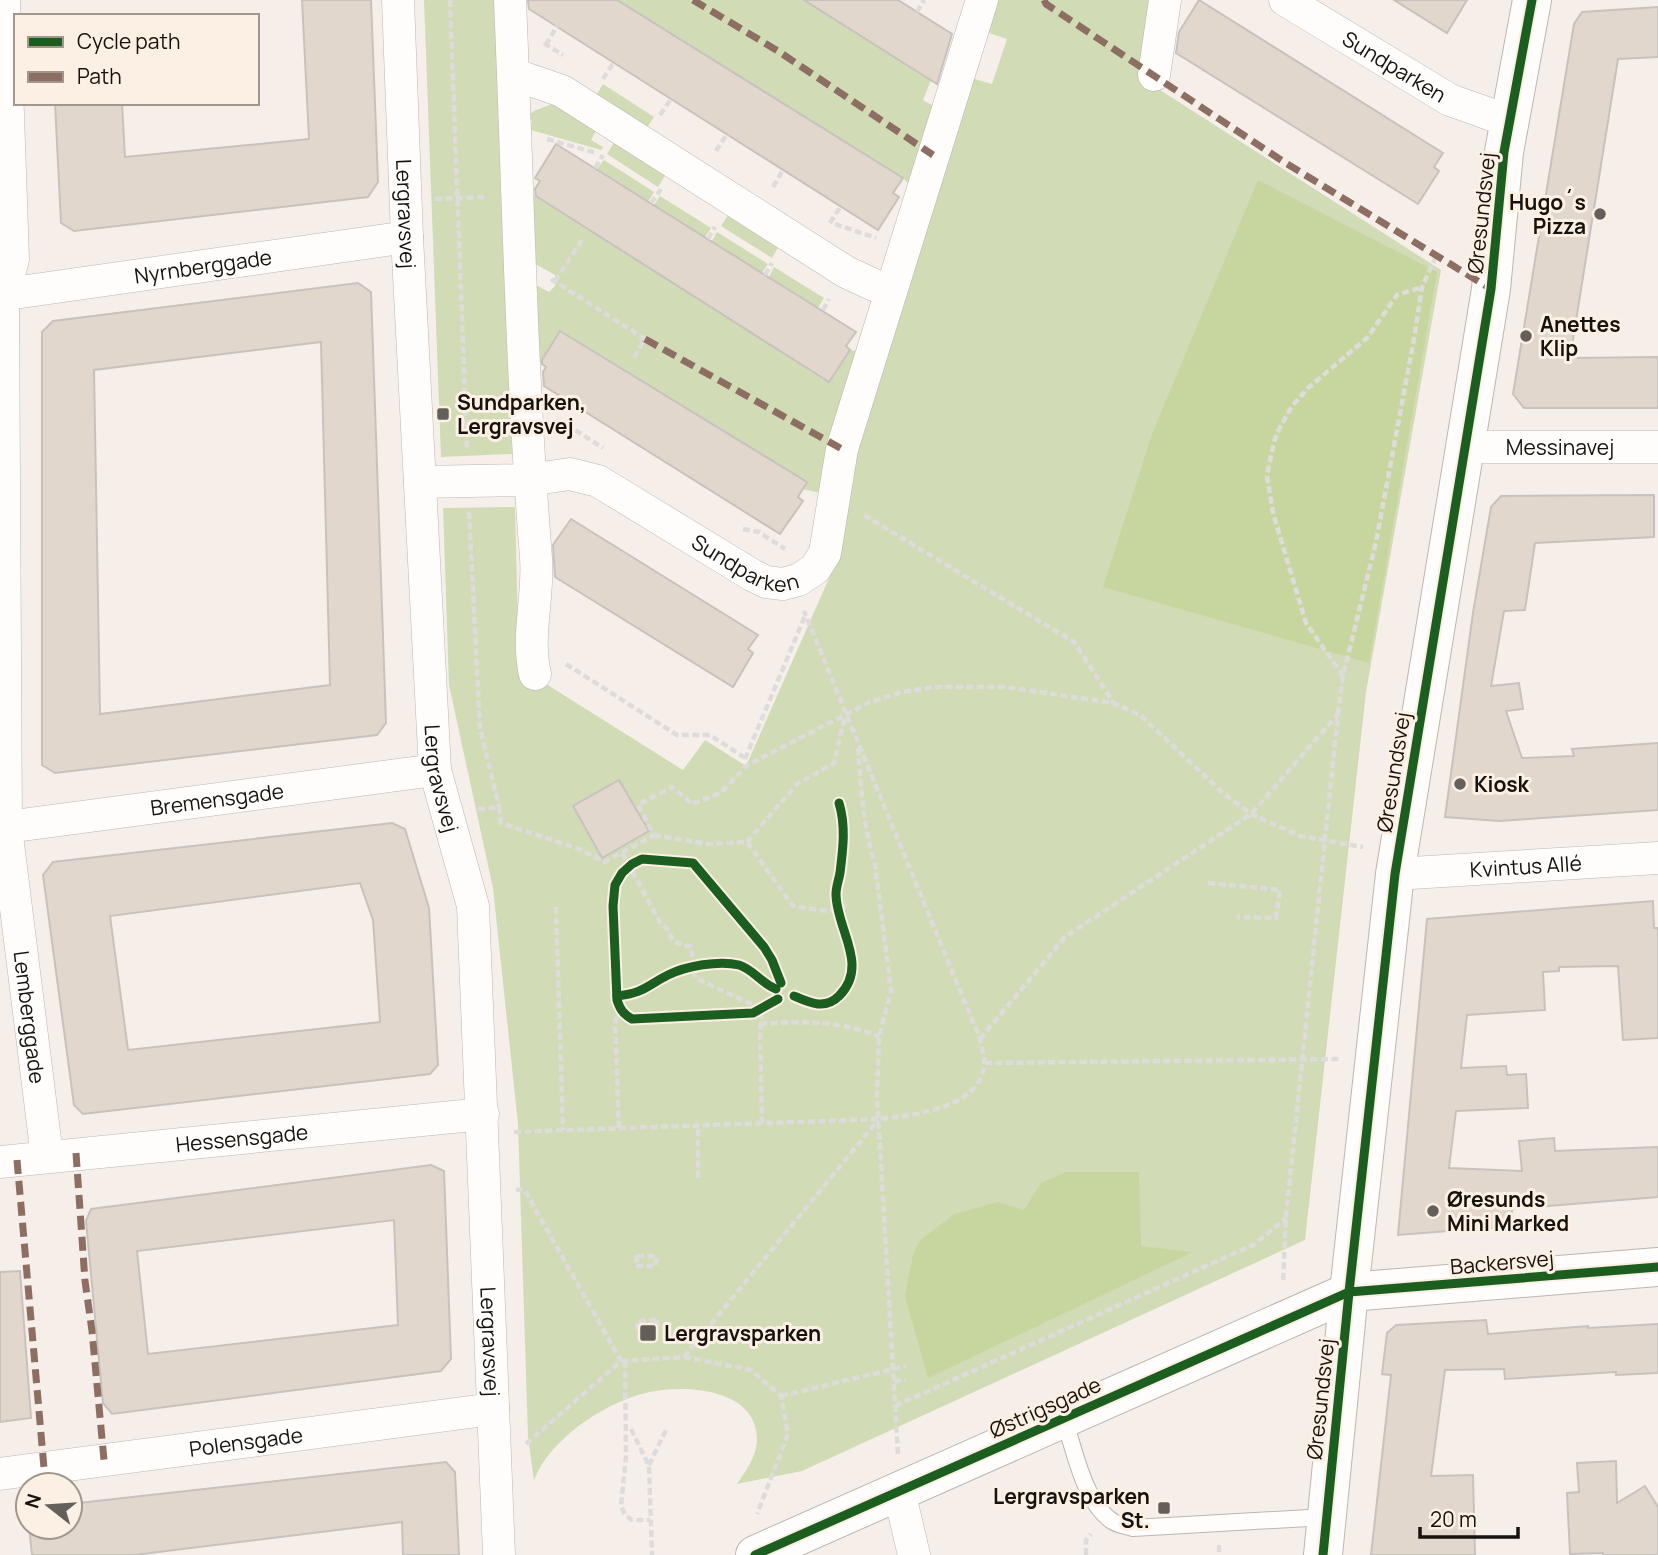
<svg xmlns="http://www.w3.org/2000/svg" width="1658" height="1555" viewBox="0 0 1658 1555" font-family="Manrope,sans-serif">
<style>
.green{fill:#d1dbb5}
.forest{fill:#c7d69f}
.building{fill:#e2d7cc;stroke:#c8c2be;stroke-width:2;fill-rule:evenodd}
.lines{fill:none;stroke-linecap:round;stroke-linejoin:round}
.lane-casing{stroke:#bcb6b1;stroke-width:18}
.street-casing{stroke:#bcb6b1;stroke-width:33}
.secondary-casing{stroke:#bcb6b1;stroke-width:40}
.path{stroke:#dedcdb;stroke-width:4.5;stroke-dasharray:7 3.5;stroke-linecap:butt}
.lane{stroke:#fefdfc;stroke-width:16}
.street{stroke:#fefdfc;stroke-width:32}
.secondary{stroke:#fefdfc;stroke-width:38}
.quiet{stroke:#8d6e63;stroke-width:7;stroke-dasharray:14 7;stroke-linecap:butt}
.cycleway-casing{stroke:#fcefe3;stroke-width:13}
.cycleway{stroke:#1b5e20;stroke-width:9}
.poi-dot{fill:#645f5a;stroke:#fcefe3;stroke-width:2.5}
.labels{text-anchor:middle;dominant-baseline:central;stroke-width:6;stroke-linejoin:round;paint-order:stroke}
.street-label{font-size:21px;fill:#16120d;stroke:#fcefe3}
.poi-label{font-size:21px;font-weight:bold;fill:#16120d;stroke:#fcefe3;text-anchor:start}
</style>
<rect width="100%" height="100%" fill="#f6efe9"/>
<g class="green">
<path d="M 424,0 L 496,0 L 512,454 L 441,457 Z"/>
<path d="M 617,0 L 804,0 L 931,80 L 923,100 L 935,107 L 910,185 L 903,178 Z"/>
<path d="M 996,0 L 1163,0 L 1146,81 L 1441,270 L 1366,692 L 1305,1240 L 802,1471 L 737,1484 C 746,1471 756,1457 757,1441 C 758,1390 691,1385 655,1391 C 611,1398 549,1438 534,1481 L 528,1437 L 518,1124 L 493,888 L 449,685 L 443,508 L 515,507 L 519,667 L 683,770 L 705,740 L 746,766 L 834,567 L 860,427 L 971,78 L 992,84 L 1007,39 L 986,32 Z"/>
<path d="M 603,84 L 654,117 L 646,129 L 595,97 Z"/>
<path d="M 552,104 L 596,131 L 591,140 L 603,147 L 601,150 L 531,130 L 532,121 L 529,115 L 534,111 Z"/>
<path d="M 615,141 L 666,174 L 658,187 L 607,154 Z"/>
<path d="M 604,160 L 654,192 L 648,202 L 597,169 Z"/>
<path d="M 532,194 L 829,381 L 850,350 L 856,351 L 834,424 L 820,493 L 803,489 L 807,482 L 561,331 L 540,363 L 534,284 L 549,292 L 555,286 L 555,275 L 532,262 Z"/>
<path d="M 660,196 L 711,228 L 705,237 L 654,205 Z"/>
<path d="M 729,214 L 779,246 L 772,258 L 721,226 Z"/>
<path d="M 717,232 L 768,264 L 762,273 L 712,241 Z"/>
<path d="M 774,267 L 824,298 L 818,308 L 769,277 Z"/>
</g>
<g class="forest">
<path d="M 1258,180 L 1437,272 L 1369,663 L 1103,587 L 1152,434 Z"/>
<path d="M 1066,1172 L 1139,1172 L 1141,1246 L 1193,1252 L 928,1378 L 905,1296 L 913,1255 L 920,1240 L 955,1214 L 998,1202 L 1024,1210 L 1041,1183 Z"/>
</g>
<g class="building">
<path d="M 302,0 L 371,0 L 378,182 L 368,197 L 74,231 L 61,223 L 55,103 L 122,103 L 125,157 L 309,139 Z"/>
<path d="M 528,0 L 617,0 L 903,178 L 893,193 L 899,197 L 878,230 L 529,9 Z"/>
<path d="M 804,0 L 898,0 L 952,34 L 937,84 Z"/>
<path d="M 1199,0 L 1443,153 L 1434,167 L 1439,171 L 1418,204 L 1176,53 L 1179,32 Z"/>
<path d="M 1394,0 L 1467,0 L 1447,33 Z"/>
<path d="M 1658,7 L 1658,57 L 1618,59 L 1570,358 L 1658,357 L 1658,408 L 1524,408 L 1513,394 L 1574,24 L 1582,12 Z"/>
<path d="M 556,144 L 856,332 L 846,346 L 850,350 L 829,382 L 536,196 L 535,189 L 540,181 L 535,178 Z"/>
<path d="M 358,283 L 371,292 L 386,723 L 377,735 L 55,773 L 42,765 L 42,332 L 53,321 ZM 321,342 L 330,685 L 100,714 L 94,370 Z"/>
<path d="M 560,331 L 807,482 L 798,497 L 803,501 L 780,534 L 544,386 L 543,372 L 546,367 L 542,364 L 542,360 Z"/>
<path d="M 1654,495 L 1654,537 L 1535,543 L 1525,610 L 1504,611 L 1491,686 L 1519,683 L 1523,709 L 1506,711 L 1522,758 L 1574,756 L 1572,749 L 1658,743 L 1658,810 L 1499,821 L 1445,817 L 1473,613 L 1491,507 L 1501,496 Z"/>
<path d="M 571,519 L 758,635 L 748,649 L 753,653 L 733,687 L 555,577 L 553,545 Z"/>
<path d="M 619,780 L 649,831 L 602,858 L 573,806 Z"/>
<path d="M 392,823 L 405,829 L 429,908 L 438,1065 L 430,1074 L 83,1114 L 74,1105 L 43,875 L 53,862 ZM 360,883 L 373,920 L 380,1022 L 128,1050 L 110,916 Z"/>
<path d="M 1653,901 L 1654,928 L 1658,928 L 1658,1038 L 1623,1040 L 1618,966 L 1559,967 L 1559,971 L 1543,972 L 1545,1010 L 1467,1015 L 1461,1068 L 1506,1066 L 1507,1075 L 1526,1074 L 1528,1108 L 1456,1111 L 1449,1168 L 1522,1171 L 1519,1141 L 1554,1138 L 1555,1151 L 1658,1147 L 1658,1197 L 1512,1209 L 1513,1226 L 1398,1235 L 1427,919 Z"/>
<path d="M 431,1165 L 444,1171 L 451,1359 L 441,1371 L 112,1414 L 103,1403 L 86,1221 L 91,1209 ZM 394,1220 L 398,1325 L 148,1354 L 137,1251 Z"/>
<path d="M 20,1271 L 31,1418 L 0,1422 L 0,1272 Z"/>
<path d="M 1486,1320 L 1488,1334 L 1588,1326 L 1588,1328 L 1658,1324 L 1658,1373 L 1616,1375 L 1616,1372 L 1505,1379 L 1504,1369 L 1445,1370 L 1431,1476 L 1473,1475 L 1475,1555 L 1371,1555 L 1391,1375 L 1382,1374 L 1387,1333 L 1396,1325 Z"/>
<path d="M 1616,1461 L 1617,1503 L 1645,1486 L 1658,1507 L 1658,1555 L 1603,1555 L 1603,1553 L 1570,1554 L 1567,1493 L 1579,1492 L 1577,1463 Z"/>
<path d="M 446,1462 L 455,1472 L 459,1555 L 403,1555 L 402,1522 L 134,1555 L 32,1555 L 29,1527 L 70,1527 L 70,1504 Z"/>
</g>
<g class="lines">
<g class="lane-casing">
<path id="lane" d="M 1064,1418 C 1074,1449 1084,1502 1112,1521 C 1118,1525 1126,1526 1133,1528 L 1326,1517"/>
</g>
<g class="street-casing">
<g id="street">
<path id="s1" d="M 4,0 L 13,259 L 4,295 L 3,307 L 6,828 L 47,1156"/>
<path id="s2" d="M 398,0 L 407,237 L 435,770 L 473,906 L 499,1555"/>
<path d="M 510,0 C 518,186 521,372 536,558 C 539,597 526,635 535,674"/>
<path id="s3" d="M 1285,0 L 1450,100 L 1509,121"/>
<path d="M 513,74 L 562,91 L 846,272 L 889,292"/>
<path d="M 1154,75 L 1165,0"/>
<path id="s4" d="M 0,295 L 407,237"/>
<path id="s5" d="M 1464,447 L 1658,447"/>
<path id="s6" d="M 420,482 L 529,480 L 570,474 L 598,481 L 752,575 L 766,582 L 783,584 L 798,580 L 815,569 L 825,553 L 842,449 L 982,0"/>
<path id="s7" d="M 0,828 L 435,770"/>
<path id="s8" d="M 1395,874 L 1658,858"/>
<path id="s9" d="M 0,1162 L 483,1114"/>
<path id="s10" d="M 0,1474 L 493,1409"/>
<path d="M 899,1491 L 914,1555"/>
</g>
</g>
<g class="secondary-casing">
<g id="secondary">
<path d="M 755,1555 L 1349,1292 L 1658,1267"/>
<path d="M 1323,1555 L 1349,1292 L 1395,874 L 1491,289 L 1504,152 L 1532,0"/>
</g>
</g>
<g class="path">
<path d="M 450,0 L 467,450"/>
<path d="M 917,12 L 924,0"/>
<path d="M 544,43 L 563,55"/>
<path d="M 546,45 L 557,26"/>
<path d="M 603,79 L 614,62"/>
<path d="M 660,115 L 671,99"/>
<path d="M 547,139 L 596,153"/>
<path d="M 716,151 L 727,134"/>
<path d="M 595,168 L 603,155"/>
<path d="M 773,187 L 783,170"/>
<path d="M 435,199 L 486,197"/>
<path d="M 651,203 L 661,189"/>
<path d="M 830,223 L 841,206"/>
<path d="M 835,224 L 876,238"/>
<path d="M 708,239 L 715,227"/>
<path d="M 765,275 L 772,263"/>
<path d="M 551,279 L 645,339 L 633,359"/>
<path d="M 555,281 L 582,240"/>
<path d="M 823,310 L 829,299"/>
<path d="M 557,421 L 561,421 L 603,448"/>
<path d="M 469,512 L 480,728 L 499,807"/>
<path d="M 864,515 L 1074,642 L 1113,702"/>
<path d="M 743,529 L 759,532 L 785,549"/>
<path d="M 566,664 L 677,735 L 710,735 L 745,758"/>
<path d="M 1343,676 L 1306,623 L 1273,513 L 1267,476 L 1273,446 L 1277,433 L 1292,406 L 1308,388 L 1367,338 L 1397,295 L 1422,287"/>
<path d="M 1338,714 L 1343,676 L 1376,542 L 1414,339 L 1422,287 L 1436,256"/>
<path d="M 858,748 C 861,787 863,827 875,864 L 891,991 L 879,1037 L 877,1096 L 898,1455"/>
<path d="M 745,759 L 805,616"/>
<path d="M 478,809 L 499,807 L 501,823 L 579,849 L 605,862 L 654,835 L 638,805 L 672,787 L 692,804 L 721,793 L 746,766 L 870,702 L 902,692 L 935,687 L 1006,687 L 1113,703 L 1140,715 L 1223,793 L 1251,814 L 1300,836 L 1363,847"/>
<path d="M 654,835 L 707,844 L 747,842 L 793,906 L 827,911 L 848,906"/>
<path d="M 747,842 L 797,784 L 834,763 L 845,716"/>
<path d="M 622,853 L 661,924 L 669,930 L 672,940 L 683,946 L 691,946 L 695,978 L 762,1009 L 760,1036 L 762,1123"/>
<path d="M 1208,883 L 1280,890 L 1276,918 L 1237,917"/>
<path d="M 556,907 L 563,1130"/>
<path d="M 760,1024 C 800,1021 842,1020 879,1037"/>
<path d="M 980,1039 L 1065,937 L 1251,814 L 1338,714 L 1286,1217 L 1283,1283"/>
<path d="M 985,1063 L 1340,1059"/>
<path d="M 619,1128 L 615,1023 L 620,1009"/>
<path d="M 514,1132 L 878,1119 C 910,1116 979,1109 984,1066 C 985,1058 982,1048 980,1039 L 804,611"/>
<path d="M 698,1178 L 698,1125"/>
<path d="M 516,1190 L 524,1189 L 621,1361"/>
<path d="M 637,1256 L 656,1256 L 656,1266 L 636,1266 Z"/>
<path d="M 657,1320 L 658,1330 L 638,1331 L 637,1321 Z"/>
<path d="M 684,1357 L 878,1120"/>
<path d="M 625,1361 L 626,1456 L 621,1506 L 625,1515 L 632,1520 L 650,1520"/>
<path d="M 894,1381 L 906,1380"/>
<path d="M 781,1396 L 906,1366"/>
<path d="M 895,1406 L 1255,1244 L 1286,1218"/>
<path d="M 631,1429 L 649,1466 L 652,1555"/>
<path d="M 526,1444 L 621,1361 L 684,1357 L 751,1370 L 781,1396 L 788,1434 L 757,1514"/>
<path d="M 649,1465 L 667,1428"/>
<path d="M 1219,1545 L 1219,1555"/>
<path d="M 1086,1555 L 1086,1540 L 1091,1534"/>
</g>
<use href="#lane" class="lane"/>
<use href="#street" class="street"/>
<use href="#secondary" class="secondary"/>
<g class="quiet">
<path d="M 693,0 L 778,51 L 933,155"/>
<path d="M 1044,0 L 1046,4 L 1284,162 L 1491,289"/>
<path d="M 645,339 L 842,449"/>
<path d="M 76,1153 L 85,1281 L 92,1331 L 104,1460"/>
<path d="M 17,1160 L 44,1468"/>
</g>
<g class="cycleway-casing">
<g id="cycleway">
<path d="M 617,996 C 644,993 646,986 668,975 C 686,966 719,960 739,965 C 753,969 762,984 776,989"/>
<path d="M 794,996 C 810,1003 825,1010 839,996 C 870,965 836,929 836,894 C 836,887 839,879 840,873 C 843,849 846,826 839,803"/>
<path d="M 778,999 L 753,1013 L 632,1019 C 623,1014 620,1009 617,1000 L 613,906 L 615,885 L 622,873 L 632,864 L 642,859 L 693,863 L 764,947 L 772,960 L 781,983"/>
<path d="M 755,1555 L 1349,1292 L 1658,1267"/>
<path d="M 1323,1555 L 1349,1292 L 1395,874 L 1491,289 L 1504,152 L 1532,0"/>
</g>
</g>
<use href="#cycleway" class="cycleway"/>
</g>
<g class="poi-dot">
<circle cx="1600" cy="214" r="7"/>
<circle cx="1526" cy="336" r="7"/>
<rect x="436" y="407" width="14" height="14" rx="3.5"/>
<circle cx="1460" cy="784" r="7"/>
<circle cx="1433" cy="1211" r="7"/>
<rect x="639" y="1324" width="18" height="18" rx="3.5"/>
<rect x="1157" y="1501" width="14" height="14" rx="3.5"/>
</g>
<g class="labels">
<g class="street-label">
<text stroke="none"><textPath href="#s3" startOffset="128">Sundparken</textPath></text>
<text transform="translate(1481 213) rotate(-84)">Øresundsvej</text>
<text stroke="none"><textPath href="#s2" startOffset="214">Lergravsvej</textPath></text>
<text stroke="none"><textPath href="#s4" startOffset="205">Nyrnberggade</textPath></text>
<text stroke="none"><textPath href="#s5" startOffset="96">Messinavej</textPath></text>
<text stroke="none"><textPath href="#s6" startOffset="350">Sundparken</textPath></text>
<text transform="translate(1393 772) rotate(-81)">Øresundsvej</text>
<text stroke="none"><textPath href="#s2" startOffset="780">Lergravsvej</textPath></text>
<text stroke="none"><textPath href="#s7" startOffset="219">Bremensgade</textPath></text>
<text stroke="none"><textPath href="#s8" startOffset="131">Kvintus Allé</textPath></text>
<text stroke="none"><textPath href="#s1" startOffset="1020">Lemberggade</textPath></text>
<text stroke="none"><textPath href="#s9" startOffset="243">Hessensgade</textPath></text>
<text transform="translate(1502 1262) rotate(-5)">Backersvej</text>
<text stroke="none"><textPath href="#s2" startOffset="1348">Lergravsvej</textPath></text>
<text transform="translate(1320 1399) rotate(-84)">Øresundsvej</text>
<text transform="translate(1045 1407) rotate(-24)">Østrigsgade</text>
<text stroke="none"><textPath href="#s10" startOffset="248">Polensgade</textPath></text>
</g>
<g class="poi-label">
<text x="1586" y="202" text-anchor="end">Hugo´s<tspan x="1586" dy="24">Pizza</tspan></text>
<text x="1540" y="324">Anettes<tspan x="1540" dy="24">Klip</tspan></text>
<text x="457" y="402">Sundparken,<tspan x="457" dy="24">Lergravsvej</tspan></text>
<text x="1474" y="784">Kiosk</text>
<text x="1447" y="1199">Øresunds<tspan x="1447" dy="24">Mini Marked</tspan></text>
<text x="664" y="1333">Lergravsparken</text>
<text x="1150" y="1496" text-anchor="end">Lergravsparken<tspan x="1150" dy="24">St.</tspan></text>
</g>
</g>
<rect x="14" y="14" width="245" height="91" fill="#fcefe3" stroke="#a0978d" stroke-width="2"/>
<rect x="28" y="37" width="35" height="10" fill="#1b5e20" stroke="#a0978d" stroke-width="2"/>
<text x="77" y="49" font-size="21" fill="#16120d">Cycle path</text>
<rect x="28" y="72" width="35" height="10" fill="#8d6e63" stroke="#a0978d" stroke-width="2"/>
<text x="77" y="84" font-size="21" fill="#16120d">Path</text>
<g transform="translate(49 1506) rotate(287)"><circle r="33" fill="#fcefe3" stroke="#a0978d" stroke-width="2"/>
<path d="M0-5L12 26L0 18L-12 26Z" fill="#645f5a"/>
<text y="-10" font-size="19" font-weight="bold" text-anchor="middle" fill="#16120d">N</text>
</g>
<path d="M1420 1527v10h98v-10" fill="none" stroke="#16120d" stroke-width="3.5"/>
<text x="1430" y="1527" font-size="21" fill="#16120d" stroke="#fcefe3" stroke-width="5" paint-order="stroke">20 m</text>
</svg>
